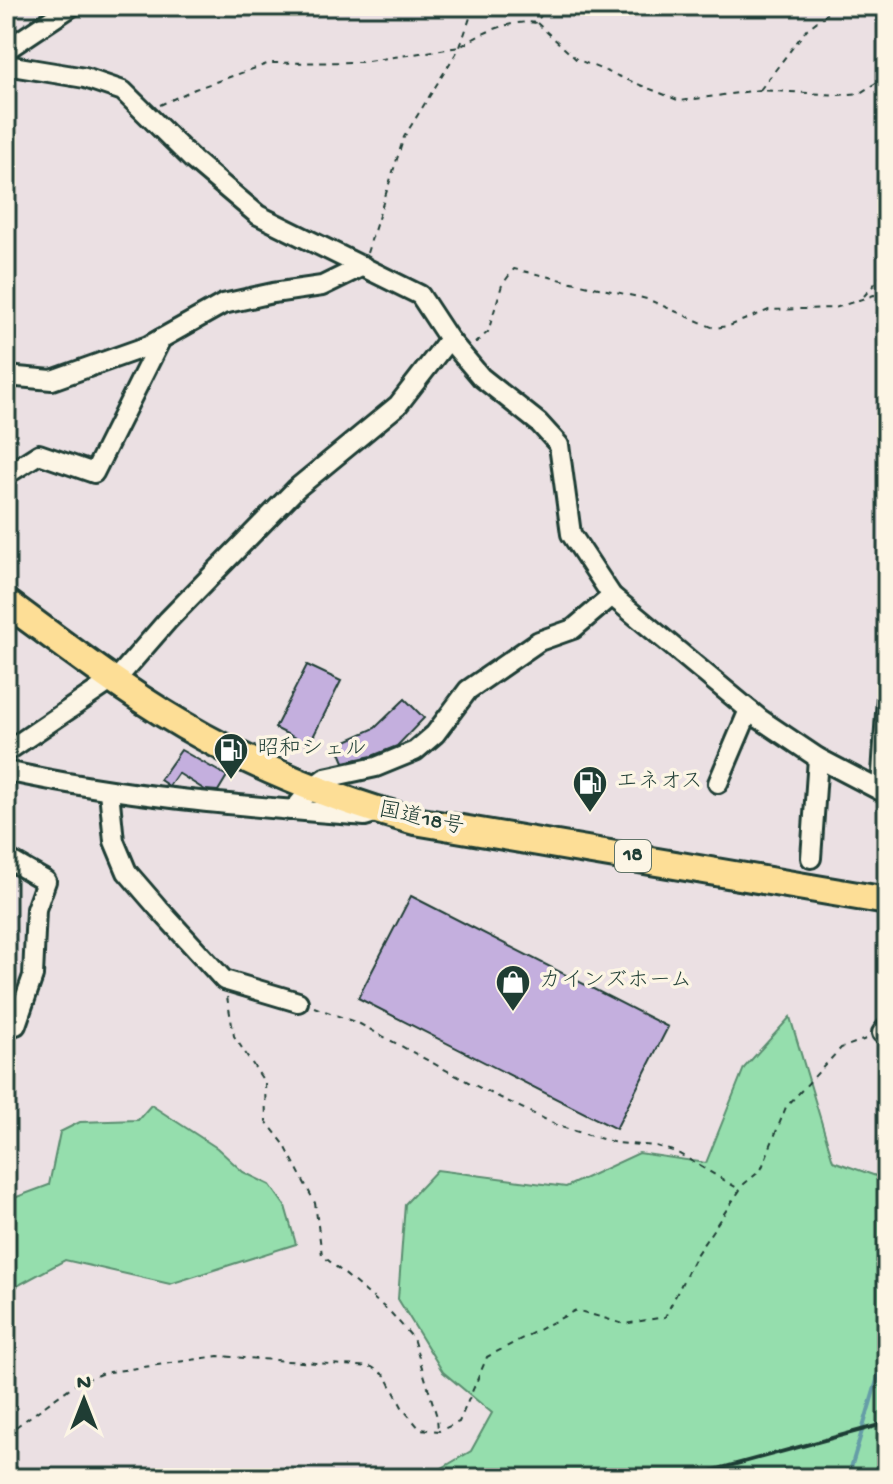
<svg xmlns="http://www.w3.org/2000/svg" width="893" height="1484" viewBox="0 0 893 1484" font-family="'Gochi Hand','Klee One',sans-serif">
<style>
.green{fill:#95dead;stroke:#5a8e70;stroke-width:2}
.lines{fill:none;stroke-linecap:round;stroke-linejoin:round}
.stream{stroke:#659da7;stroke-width:4}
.building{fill:#c4afde;stroke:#1f3d34;stroke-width:2}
.minor-casing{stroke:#1f3d34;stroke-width:24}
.highway-casing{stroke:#1f3d34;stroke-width:32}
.path{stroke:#1f3d34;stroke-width:2;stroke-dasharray:6 6;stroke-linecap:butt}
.minor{stroke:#fcf5e5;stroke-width:18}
.highway{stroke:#fdde96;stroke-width:26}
.rail{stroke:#1f3d34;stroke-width:4}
.labels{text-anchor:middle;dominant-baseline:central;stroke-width:7;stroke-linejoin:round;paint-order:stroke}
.shield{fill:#fcf5e5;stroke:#617469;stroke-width:2}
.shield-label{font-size:20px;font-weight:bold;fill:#1f3d34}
.poi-label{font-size:22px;fill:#1f3d34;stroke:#fcf5e5;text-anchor:start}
.street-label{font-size:22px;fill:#1f3d34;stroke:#fcf5e5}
</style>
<rect width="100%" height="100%" fill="#ebe0e3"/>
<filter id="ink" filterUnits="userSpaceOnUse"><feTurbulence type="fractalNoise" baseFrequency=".0125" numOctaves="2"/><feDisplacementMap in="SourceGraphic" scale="16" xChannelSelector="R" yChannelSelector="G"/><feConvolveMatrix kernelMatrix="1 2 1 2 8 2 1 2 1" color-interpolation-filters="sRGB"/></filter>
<g filter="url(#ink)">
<g class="green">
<path d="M 790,1017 L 833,1161 L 876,1176 L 887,1155 L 887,1478 L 425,1478 L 471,1451 L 492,1413 L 443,1372 L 398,1299 L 405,1204 L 437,1170 L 566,1187 L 639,1153 L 706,1163 L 744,1068 Z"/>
<path d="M 151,1105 L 217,1148 L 243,1172 L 270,1185 L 285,1206 L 296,1244 L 170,1284 L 65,1260 L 6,1292 L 6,1201 L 49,1185 L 60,1132 L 80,1122 L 138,1120 Z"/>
</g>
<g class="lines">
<path class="stream" d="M 848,1478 L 881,1367 L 881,1350 L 887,1339"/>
</g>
<g class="building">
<path d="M 307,665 L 341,681 L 309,745 L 275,728 Z"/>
<path d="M 405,699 L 424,718 L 397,746 L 372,756 L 344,762 L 337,745 L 375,728 Z"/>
<path d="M 181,750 L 227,776 L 218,791 L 205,790 L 178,773 L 169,786 L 160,780 Z"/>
<path d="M 411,896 L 668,1027 L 616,1129 L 358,998 Z"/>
</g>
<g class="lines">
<g class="minor-casing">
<g id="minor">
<path d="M 6,50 L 72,6"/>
<path d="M 6,65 L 85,78 L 123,91 L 193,160 L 258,215 L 420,295 L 449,339 L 481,377 L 539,423 L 559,445 L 571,534 L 612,596 L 760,719 L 818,758 L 887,794"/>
<path d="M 6,376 L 52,380 L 148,346 L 223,304 L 273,293 L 322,286 L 363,266"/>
<path d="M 6,475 L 39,454 L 94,473 L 161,339"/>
<path d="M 6,752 L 121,674 L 168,620 L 297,488 L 398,405 L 449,339"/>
<path d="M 6,771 C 125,797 244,806 365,816 L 375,813"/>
<path d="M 718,783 L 749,710"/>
<path d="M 881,790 L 887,697"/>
<path d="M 109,791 L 114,841 L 127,872 L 159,909 L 224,980 L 298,1002"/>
<path d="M 290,810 L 296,807 L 312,788 L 325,778 L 376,767 L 415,751 L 435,734 L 468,690 L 539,641 L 573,629 L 612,596"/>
<path d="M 6,858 L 46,881 L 36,909 L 33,976 L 16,1025"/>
<path d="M 811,858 L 818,758"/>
<path d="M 882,1033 L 887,1027"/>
</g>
</g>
<g class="highway-casing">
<path id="highway" d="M 6,602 C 70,649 134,699 204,737 C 271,774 341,801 415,821 L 887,901"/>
</g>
<g class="path">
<path d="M 537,23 L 576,59 L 680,101 L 759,90 L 839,95 L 860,93 L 887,76"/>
<path d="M 760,90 L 807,29 L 837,6"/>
<path d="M 160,105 L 195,89 L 270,63 L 361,62 L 460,47 C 481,33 511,19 536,23 L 547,6"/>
<path d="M 367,253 L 404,137 L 460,47 L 474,6"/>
<path d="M 864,296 L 887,270"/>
<path d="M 475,343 L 488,332 L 502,285 L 514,269 L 647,299 L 714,328 L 729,326 L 769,310 L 835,308 L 874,295 L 887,298"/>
<path d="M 227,997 L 234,1036 L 265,1083 L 266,1121 L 284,1144 L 315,1203 L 322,1255 L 391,1313 L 413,1338 L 437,1417 L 438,1430"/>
<path d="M 314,1007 L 360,1024 L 470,1083 L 561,1127 L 616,1143 L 656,1146 L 676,1152 L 739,1189"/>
<path d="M 6,1056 L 11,1042"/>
<path d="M 6,1434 L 74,1385 L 103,1373 L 218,1356 L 372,1367 L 386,1376 L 403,1409 L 420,1429 L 439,1431 L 459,1422 L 487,1357 L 576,1310 L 624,1324 L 665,1317 L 696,1255 L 744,1184 L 761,1170 L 786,1107 L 841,1048 L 866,1039"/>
</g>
<use href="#minor" class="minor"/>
<use href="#highway" class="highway"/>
<path class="rail" d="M 685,1478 L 887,1423"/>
</g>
</g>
<defs>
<g id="fuel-pin" transform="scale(1.8)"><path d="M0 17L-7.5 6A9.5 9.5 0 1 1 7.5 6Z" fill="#1f3d34" stroke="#fcf5e5"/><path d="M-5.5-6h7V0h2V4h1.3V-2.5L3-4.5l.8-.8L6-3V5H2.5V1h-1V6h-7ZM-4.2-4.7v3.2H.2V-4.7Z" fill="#fff"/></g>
<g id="shop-pin" transform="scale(1.8)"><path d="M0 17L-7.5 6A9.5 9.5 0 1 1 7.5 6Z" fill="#1f3d34" stroke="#fcf5e5"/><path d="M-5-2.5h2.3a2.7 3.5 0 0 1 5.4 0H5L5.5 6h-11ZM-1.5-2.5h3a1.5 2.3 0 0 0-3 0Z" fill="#fff"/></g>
</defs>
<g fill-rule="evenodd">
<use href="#fuel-pin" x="231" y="750"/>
<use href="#fuel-pin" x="590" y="783"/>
<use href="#shop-pin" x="513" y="982"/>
</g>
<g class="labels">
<rect class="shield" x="615" y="840" width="36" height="32" rx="6"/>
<g class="shield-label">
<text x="633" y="856">18</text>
</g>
<g class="poi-label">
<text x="257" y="750">昭和シェル</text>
<text x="616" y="783">エネオス</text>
<text x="539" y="982">カインズホーム</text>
</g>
<g class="street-label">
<text transform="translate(421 820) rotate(12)">国道18号</text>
</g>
</g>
<rect width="893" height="1484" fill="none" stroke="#fcf5e5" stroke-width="32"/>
<rect x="16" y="16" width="861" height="1452" fill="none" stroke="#1f3d34" stroke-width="3" filter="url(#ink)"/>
<g transform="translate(84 1400)" stroke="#fcf5e5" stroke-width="6" paint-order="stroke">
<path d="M0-6L14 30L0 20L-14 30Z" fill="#1f3d34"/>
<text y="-12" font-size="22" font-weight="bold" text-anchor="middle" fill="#1f3d34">N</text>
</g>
</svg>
